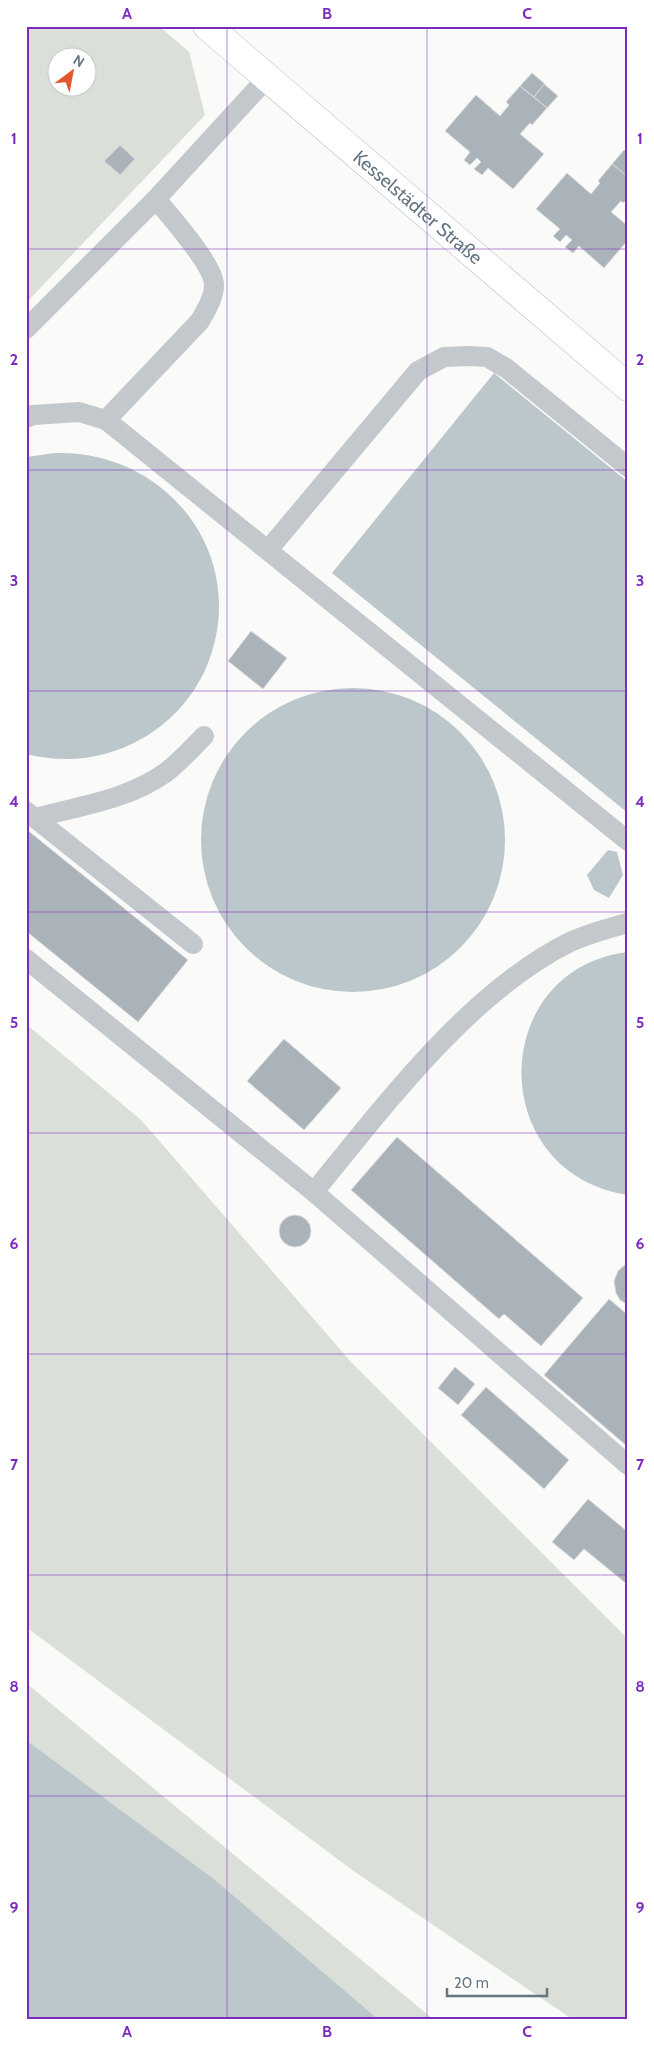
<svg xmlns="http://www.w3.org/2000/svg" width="654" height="2045" viewBox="0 0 654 2045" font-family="Cabin,sans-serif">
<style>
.green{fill:#dadfd7;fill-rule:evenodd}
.water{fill:#bbc7cb}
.building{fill:#aab3b9;stroke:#dcdcda}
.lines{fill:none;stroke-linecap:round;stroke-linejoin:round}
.secondary-casing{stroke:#b3babf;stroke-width:29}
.service{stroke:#c3c8cc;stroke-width:20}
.secondary{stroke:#fff;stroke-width:28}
.grid{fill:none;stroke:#7b2cbf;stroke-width:1;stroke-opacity:0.55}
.labels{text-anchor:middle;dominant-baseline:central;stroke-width:5;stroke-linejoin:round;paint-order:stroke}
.street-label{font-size:19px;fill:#657683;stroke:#fff}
.neatline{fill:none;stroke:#7b2cbf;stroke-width:2}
.grid-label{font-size:16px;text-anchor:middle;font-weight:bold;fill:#7b2cbf}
</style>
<rect width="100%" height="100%" fill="#fafaf8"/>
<g class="green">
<path d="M 26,26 L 159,26 L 189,52 L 205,115 L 26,303 ZM 58,58 L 88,58 L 88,88 L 58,88 Z"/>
<path d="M 26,1024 L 141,1120 L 351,1362 L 628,1639 L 628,2019 L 572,2019 L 355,1872 L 26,1627 Z"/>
<path d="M 26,1683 L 433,2019 L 378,2019 L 214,1879 L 26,1740 Z"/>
</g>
<g class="water">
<path d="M 494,373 L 628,482 L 628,813 L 332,573 Z"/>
<path d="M 55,453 C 170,450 252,560 206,668 C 193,697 171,722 143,738 C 107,759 67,764 26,754 L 26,457 Z"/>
<circle cx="353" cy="840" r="152"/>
<path d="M 608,850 L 617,852 L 623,875 L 609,898 L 594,890 L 587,875 Z"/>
<path d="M 628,952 L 628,1195 C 485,1174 487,969 628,952 Z"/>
<path d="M 26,1740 L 214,1879 L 378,2019 L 26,2019 Z"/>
</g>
<g class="building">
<path d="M 532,73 L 545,84 L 534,97 L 520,86 Z"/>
<path d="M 544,84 L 558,96 L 547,108 L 534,97 Z"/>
<path d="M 520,86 L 547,108 L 532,125 L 530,123 L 520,134 L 544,154 L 513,189 L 488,168 L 482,175 L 474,169 L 481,162 L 477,158 L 470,165 L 464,160 L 470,152 L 445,131 L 476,95 L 500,116 L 509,105 L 506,102 Z"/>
<path d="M 120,145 L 135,159 L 120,175 L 104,161 Z"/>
<path d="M 624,150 L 628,154 L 628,172 L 625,175 L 612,164 Z"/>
<path d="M 612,164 L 628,177 L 628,198 L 623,203 L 621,201 L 611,212 L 628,226 L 628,240 L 604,268 L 579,246 L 573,253 L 565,247 L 572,240 L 566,235 L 560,242 L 553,236 L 560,229 L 536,209 L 567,173 L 591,194 L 600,183 L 598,181 Z"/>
<path d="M 251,631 L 287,658 L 263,689 L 228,661 Z"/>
<path d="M 26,829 L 188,960 L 138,1022 L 26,931 Z"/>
<path d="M 284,1039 L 341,1088 L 304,1130 L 247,1081 Z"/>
<path d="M 397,1137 L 583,1298 L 541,1346 L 504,1314 L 499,1319 L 351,1190 Z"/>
<circle cx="295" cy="1231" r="16"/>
<path d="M 628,1262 L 628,1305 L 620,1300 L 616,1293 L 614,1281 L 618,1271 Z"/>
<path d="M 609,1299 L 628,1315 L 628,1447 L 544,1375 Z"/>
<path d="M 455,1367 L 475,1384 L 458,1405 L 438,1388 Z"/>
<path d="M 486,1387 L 569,1460 L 544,1489 L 461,1415 Z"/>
<path d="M 588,1499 L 628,1532 L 628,1585 L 584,1549 L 574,1560 L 552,1542 Z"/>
</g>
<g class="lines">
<g class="secondary-casing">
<g id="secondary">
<path id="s1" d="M 207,26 L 628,387"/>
</g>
</g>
<g class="service">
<path d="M 156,199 C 170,216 214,265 214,285 C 214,298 206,310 200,321 L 106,420 L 628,841"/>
<path d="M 26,329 L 156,199 L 267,78"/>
<path d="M 26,418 L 33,415 L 79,412 L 106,420"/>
<path d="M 268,550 L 418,371 L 444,357 L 469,356 L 487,357 L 506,368 L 628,467"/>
<path d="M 26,811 L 193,944"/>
<path d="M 35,818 C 79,806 127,800 165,773 C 179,763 192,748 204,736"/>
<path d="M 26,959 L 314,1192 L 628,1465"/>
<path d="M 314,1192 C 384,1106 469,992 570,942 C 588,934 609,928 628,923"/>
</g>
<use href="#secondary" class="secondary"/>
</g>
<path class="grid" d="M 227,26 L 227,2019M 427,26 L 427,2019M 26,249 L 628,249M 26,470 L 628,470M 26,691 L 628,691M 26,912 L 628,912M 26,1133 L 628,1133M 26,1354 L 628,1354M 26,1575 L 628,1575M 26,1796 L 628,1796"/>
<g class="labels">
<g class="street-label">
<text stroke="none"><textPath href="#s1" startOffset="278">Kesselstädter Straße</textPath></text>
</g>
</g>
<rect width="654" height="2045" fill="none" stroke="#ffffff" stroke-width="55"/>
<g transform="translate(72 72) rotate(32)"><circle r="24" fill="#ffffff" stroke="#c1c8cd"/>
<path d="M0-4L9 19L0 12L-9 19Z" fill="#e4572e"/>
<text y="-8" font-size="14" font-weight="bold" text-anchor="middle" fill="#657683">N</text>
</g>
<path d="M447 1988v8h100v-8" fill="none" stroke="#657683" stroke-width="2.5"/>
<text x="454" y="1988" font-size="15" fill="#657683" stroke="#ffffff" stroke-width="4" paint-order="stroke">20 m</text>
<rect x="28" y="28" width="598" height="1990" class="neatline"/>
<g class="grid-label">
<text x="127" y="19">A</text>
<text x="327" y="19">B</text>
<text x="527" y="19">C</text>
<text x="14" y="144">1</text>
<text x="640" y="144">1</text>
<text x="14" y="365">2</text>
<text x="640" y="365">2</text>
<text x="14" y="586">3</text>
<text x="640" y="586">3</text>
<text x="14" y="807">4</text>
<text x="640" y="807">4</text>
<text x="14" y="1028">5</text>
<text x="640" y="1028">5</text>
<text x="14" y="1249">6</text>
<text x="640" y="1249">6</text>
<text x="14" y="1470">7</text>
<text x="640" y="1470">7</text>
<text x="14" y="1692">8</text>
<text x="640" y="1692">8</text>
<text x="14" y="1913">9</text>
<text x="640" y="1913">9</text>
<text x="127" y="2037">A</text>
<text x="327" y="2037">B</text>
<text x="527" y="2037">C</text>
</g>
</svg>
